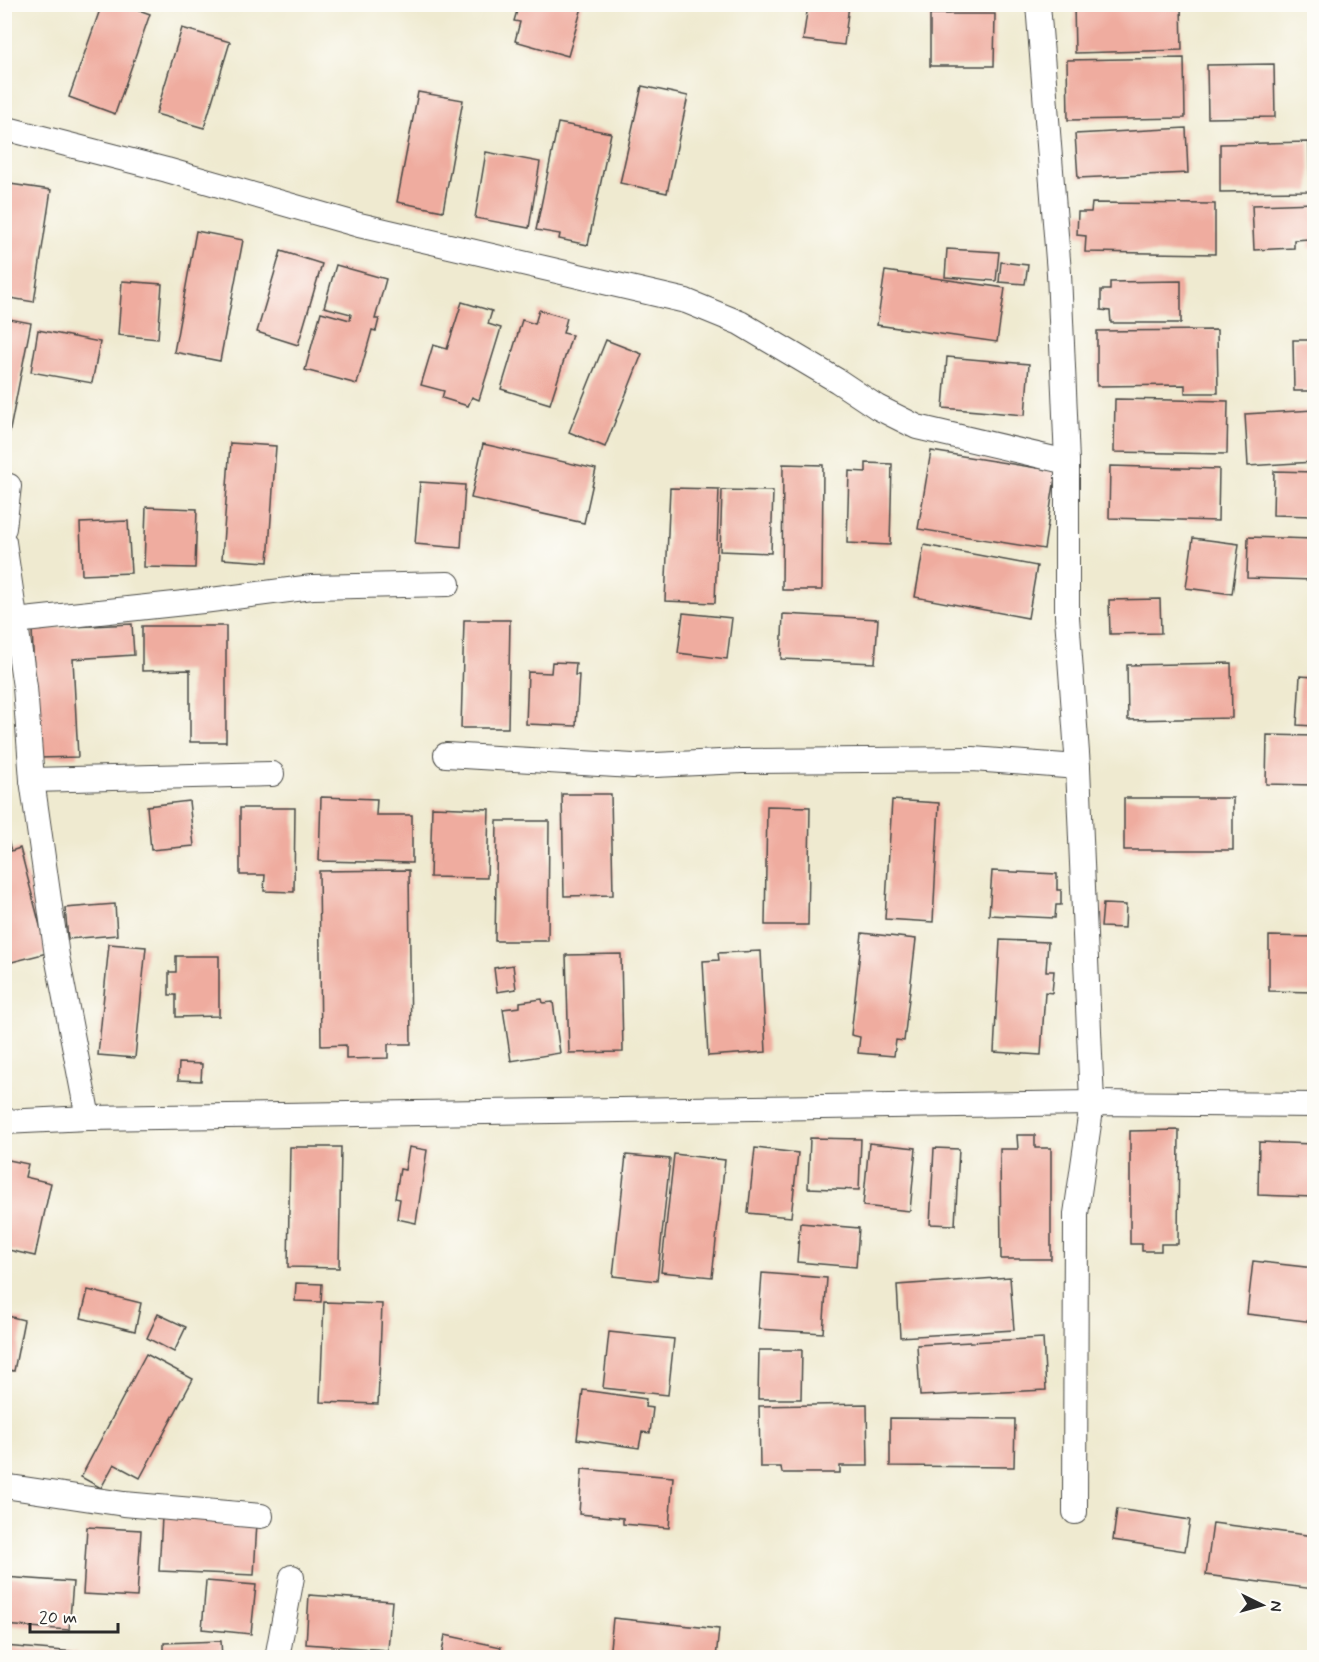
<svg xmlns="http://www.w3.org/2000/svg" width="1319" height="1662" viewBox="0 0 1319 1662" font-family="Mynerve,sans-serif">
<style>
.building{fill:#efac9f}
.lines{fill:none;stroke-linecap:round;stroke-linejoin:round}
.minor-casing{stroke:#484844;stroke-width:26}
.minor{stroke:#fff;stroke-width:24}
</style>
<rect width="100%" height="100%" fill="#fdfcf7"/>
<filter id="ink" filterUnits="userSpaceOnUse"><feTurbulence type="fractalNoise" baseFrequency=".0167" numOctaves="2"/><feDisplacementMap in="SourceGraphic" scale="12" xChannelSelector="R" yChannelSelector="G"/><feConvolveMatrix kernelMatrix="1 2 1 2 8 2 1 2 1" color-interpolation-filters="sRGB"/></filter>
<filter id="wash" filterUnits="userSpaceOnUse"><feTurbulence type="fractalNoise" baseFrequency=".008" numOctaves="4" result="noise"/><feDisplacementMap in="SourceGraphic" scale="24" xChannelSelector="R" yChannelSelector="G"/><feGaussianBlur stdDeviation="1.35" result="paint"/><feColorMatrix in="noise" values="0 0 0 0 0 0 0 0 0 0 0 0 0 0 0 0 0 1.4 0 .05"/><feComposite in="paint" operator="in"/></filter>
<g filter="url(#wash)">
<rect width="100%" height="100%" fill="#efead0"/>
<g id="blocks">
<g class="building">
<path d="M 102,4 L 122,4 L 150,14 L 115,114 L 69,97 Z"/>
<path d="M 519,4 L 583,4 L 568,56 L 515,41 L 520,22 L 514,21 Z"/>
<path d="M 1074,4 L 1181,4 L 1182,50 L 1075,53 Z"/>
<path d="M 808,5 L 849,5 L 844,45 L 803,40 Z"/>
<path d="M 930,14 L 995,14 L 994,66 L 930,66 Z"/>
<path d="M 182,28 L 230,42 L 204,128 L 156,114 Z"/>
<path d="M 1184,58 L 1185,118 L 1068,120 L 1067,60 Z"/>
<path d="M 1274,64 L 1275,117 L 1208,118 L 1207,65 Z"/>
<path d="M 642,86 L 688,96 L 667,193 L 620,183 Z"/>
<path d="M 418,92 L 463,100 L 443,211 L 397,202 Z"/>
<path d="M 558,123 L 611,133 L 588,245 L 559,239 L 560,234 L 536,230 Z"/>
<path d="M 1186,128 L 1188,173 L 1078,178 L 1075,134 Z"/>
<path d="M 1309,142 L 1310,191 L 1220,192 L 1220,144 Z"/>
<path d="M 486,152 L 540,162 L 529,228 L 475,218 Z"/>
<path d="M 10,184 L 51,190 L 34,302 L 4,297 L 4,222 Z"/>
<path d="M 1092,203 L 1215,204 L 1215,254 L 1085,252 L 1086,236 L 1077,235 L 1078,212 L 1091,212 Z"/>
<path d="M 1314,203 L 1314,248 L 1309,248 L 1309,239 L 1294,240 L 1294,248 L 1254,250 L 1252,205 Z"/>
<path d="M 196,231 L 243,240 L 220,361 L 174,352 Z"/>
<path d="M 947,249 L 999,252 L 996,281 L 945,277 Z"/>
<path d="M 281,251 L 322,264 L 298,345 L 257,332 Z"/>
<path d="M 1001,262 L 1028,265 L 1025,284 L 999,282 Z"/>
<path d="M 336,265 L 386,279 L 375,319 L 379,319 L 376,331 L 372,330 L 357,384 L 305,370 L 321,312 L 350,320 L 351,314 L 324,307 Z"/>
<path d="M 885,271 L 1005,288 L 997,342 L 877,325 Z"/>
<path d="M 122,281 L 162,284 L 158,339 L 118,335 Z"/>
<path d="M 1181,281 L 1181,323 L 1111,323 L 1110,311 L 1101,310 L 1101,290 L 1110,290 L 1110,282 Z"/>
<path d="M 462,302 L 492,311 L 488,324 L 501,328 L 479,400 L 472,397 L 468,406 L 442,398 L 444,391 L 421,385 L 433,345 L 447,349 Z"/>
<path d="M 539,310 L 567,318 L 563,333 L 572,335 L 550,404 L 501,389 L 522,320 L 535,324 Z"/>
<path d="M 4,318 L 31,323 L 6,450 L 4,450 Z"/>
<path d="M 38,330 L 100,342 L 92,383 L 31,372 Z"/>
<path d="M 1217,330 L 1218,393 L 1185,393 L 1185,385 L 1097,386 L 1097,331 Z"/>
<path d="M 606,340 L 642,354 L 605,447 L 569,432 Z"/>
<path d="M 1293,340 L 1314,340 L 1314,391 L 1294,391 Z"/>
<path d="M 947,357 L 1029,364 L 1025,415 L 943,408 Z"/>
<path d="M 1115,399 L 1228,401 L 1227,454 L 1114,452 Z"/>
<path d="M 1314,410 L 1314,462 L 1248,466 L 1245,414 Z"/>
<path d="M 230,443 L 276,446 L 268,562 L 222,559 Z"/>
<path d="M 483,444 L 596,469 L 584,523 L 471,498 Z"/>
<path d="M 931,451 L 1056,471 L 1044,549 L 918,529 Z"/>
<path d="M 866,463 L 892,464 L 890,545 L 847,543 L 849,471 L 866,472 Z"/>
<path d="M 783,464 L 823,465 L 822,590 L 782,590 Z"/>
<path d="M 1110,466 L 1219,469 L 1218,521 L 1109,518 Z"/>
<path d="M 1274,471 L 1314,472 L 1314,516 L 1273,515 Z"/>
<path d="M 420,482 L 465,485 L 461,548 L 415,544 Z"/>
<path d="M 670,488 L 719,489 L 715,603 L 665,601 Z"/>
<path d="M 722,490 L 773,491 L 771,553 L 720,551 Z"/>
<path d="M 146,507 L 197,509 L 195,568 L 144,567 Z"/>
<path d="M 128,521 L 131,573 L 82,575 L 80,523 Z"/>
<path d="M 1248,537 L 1314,539 L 1314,580 L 1247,578 Z"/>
<path d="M 1193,538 L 1239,544 L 1232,594 L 1186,588 Z"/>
<path d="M 924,545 L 1037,566 L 1028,618 L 915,597 Z"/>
<path d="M 1160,599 L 1161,633 L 1110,634 L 1109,600 Z"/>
<path d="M 683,613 L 732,618 L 727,659 L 678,653 Z"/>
<path d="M 783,614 L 878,619 L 875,663 L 781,659 Z"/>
<path d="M 464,620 L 510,620 L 508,728 L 461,728 Z"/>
<path d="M 132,624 L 134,655 L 73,659 L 78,757 L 38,758 L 32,629 Z"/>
<path d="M 142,626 L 226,626 L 226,742 L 190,742 L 190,670 L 142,671 Z"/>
<path d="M 552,662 L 576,663 L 575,675 L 579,675 L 576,726 L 526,724 L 528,672 L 551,673 Z"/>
<path d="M 1231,663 L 1232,718 L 1128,720 L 1127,665 Z"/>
<path d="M 1300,676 L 1314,677 L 1314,726 L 1297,725 Z"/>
<path d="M 1267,735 L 1314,736 L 1314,785 L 1266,784 Z"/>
<path d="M 562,794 L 611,794 L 613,895 L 564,896 Z"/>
<path d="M 321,797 L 377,799 L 376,815 L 412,815 L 412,863 L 319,861 Z"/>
<rect x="1124" y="798" width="109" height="52"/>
<path d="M 892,800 L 939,803 L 933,922 L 885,919 Z"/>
<path d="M 189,801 L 194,846 L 151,850 L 147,806 Z"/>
<path d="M 767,806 L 810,807 L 808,925 L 765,925 Z"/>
<path d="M 432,807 L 489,809 L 487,878 L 430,877 Z"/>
<path d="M 240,808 L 295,808 L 294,892 L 264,891 L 265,875 L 240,875 Z"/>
<path d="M 497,821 L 549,821 L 548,941 L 495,941 Z"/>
<path d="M 5,829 L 11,851 L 20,848 L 47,953 L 4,964 Z"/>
<path d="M 409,870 L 411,1044 L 388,1044 L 388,1058 L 346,1059 L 346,1045 L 321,1046 L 319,871 Z"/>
<path d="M 992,871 L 1057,874 L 1057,890 L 1061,890 L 1061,905 L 1056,905 L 1055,918 L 989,915 Z"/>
<path d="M 115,904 L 117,935 L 68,939 L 65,908 Z"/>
<path d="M 1103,904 L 1126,905 L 1125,928 L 1101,927 Z"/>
<path d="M 862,933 L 916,939 L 904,1041 L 896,1040 L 894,1056 L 858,1053 L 860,1037 L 851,1035 Z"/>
<path d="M 1269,936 L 1314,937 L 1314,992 L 1269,991 Z"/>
<path d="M 1000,940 L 1048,942 L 1046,971 L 1054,971 L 1052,993 L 1045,992 L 1041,1055 L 994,1052 Z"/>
<path d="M 109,944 L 146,947 L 135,1058 L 98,1055 Z"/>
<path d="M 761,951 L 766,1052 L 708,1056 L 703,961 L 719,960 L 718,953 Z"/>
<path d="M 621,954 L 623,1052 L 569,1053 L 566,955 Z"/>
<path d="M 176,956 L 219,956 L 219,1016 L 176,1017 L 176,995 L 169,995 L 169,972 L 176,972 Z"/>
<path d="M 513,965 L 516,989 L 497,992 L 494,968 Z"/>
<path d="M 542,999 L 543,1003 L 553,1002 L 560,1053 L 511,1061 L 503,1009 L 520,1007 L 520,1002 Z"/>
<path d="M 179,1063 L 202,1064 L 201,1081 L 178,1080 Z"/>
<path d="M 1179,1130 L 1178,1244 L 1161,1244 L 1161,1251 L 1142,1251 L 1142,1244 L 1130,1244 L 1130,1131 Z"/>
<path d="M 1017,1135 L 1035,1135 L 1035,1148 L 1051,1148 L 1051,1259 L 1001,1259 L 1000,1149 L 1018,1149 Z"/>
<path d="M 810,1138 L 861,1139 L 859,1190 L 808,1188 Z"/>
<path d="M 1259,1142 L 1314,1144 L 1314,1197 L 1258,1195 Z"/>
<path d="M 869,1143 L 916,1148 L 910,1211 L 863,1206 Z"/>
<path d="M 290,1147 L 341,1147 L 339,1268 L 288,1267 Z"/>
<path d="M 409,1147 L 427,1150 L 416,1223 L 397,1219 L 400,1199 L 395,1198 L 400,1169 L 405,1170 Z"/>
<path d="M 755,1148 L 798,1153 L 791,1217 L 748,1213 Z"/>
<path d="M 934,1148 L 959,1149 L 955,1225 L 930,1224 Z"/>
<path d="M 674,1154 L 725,1160 L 712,1277 L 661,1272 Z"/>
<path d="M 626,1155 L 670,1159 L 657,1281 L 613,1276 Z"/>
<path d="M 4,1159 L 28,1164 L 25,1177 L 51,1183 L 35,1256 L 4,1249 Z"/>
<path d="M 800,1223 L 859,1228 L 856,1267 L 797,1262 Z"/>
<path d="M 1253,1261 L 1314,1268 L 1314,1322 L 1247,1314 Z"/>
<path d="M 762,1273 L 827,1278 L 823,1333 L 758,1329 Z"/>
<path d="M 1010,1277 L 1014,1330 L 900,1337 L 897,1285 Z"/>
<path d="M 296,1283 L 322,1284 L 321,1302 L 295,1301 Z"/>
<path d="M 88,1290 L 141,1303 L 135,1331 L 81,1318 Z"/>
<path d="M 324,1302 L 382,1304 L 378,1404 L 320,1402 Z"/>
<path d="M 158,1314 L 186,1327 L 174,1352 L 147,1338 Z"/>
<path d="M 4,1315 L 24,1320 L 14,1371 L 4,1369 Z"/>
<path d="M 609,1332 L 674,1339 L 668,1395 L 603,1388 Z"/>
<path d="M 1043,1338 L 1046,1390 L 920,1396 L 917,1345 Z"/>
<path d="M 759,1350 L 802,1350 L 801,1399 L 758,1399 Z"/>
<path d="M 146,1354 L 193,1379 L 140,1478 L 114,1464 L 101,1488 L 81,1477 Z"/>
<path d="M 583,1390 L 646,1399 L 645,1407 L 653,1408 L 650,1433 L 642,1432 L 639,1448 L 577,1439 Z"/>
<path d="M 867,1404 L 868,1466 L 840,1466 L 840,1473 L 782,1473 L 781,1467 L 760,1467 L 759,1406 Z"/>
<path d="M 890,1418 L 1015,1419 L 1014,1467 L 890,1466 Z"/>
<path d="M 582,1469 L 673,1477 L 669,1528 L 623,1524 L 623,1518 L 579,1514 Z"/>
<path d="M 1117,1509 L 1190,1520 L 1185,1551 L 1113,1540 Z"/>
<path d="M 162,1517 L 257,1522 L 254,1575 L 159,1571 Z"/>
<path d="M 1213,1523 L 1314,1536 L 1314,1589 L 1206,1575 Z"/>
<path d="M 87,1527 L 141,1530 L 137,1597 L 83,1594 Z"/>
<path d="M 4,1577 L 73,1582 L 69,1630 L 4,1625 Z"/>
<path d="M 206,1581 L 256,1585 L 251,1634 L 202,1629 Z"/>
<path d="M 309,1595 L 392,1601 L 388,1650 L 306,1644 Z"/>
<path d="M 613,1618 L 719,1629 L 716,1658 L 609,1658 Z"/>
<path d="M 445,1635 L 501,1647 L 499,1658 L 441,1658 Z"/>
<path d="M 221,1641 L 222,1658 L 164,1658 L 164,1643 Z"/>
<path d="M 4,1646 L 76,1652 L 76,1658 L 4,1658 Z"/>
<path d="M 303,1651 L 342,1656 L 342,1658 L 302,1658 Z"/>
</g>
</g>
</g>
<g filter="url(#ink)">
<use href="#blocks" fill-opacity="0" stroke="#484844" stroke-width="1.5"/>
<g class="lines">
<g class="minor-casing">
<g id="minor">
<path d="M 1038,4 L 1059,273 L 1067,462 L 1067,617 L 1078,767 L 1092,1103 L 1076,1214 L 1075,1512"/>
<path d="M 4,128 L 167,170 L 359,225 L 686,301 L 740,323 L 838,381 L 877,407 L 917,427 L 1067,462"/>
<path d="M 4,528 L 9,486"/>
<path d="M 4,542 L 25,687 L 32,780 L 57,956 L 88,1118"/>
<path d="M 15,621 L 203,601 L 312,587 L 448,584"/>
<path d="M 446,755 L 633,766 L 742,761 L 973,759 L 1078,767"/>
<path d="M 32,780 L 272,774"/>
<path d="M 4,1122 L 88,1118 L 1092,1103 L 1314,1105"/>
<path d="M 4,1486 L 124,1504 L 261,1516"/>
<path d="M 277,1658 L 292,1577"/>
</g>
</g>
<use href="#minor" class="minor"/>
</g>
</g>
<rect width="1319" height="1662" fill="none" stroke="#fdfcf7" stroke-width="24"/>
<g transform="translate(1262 1605) rotate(95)" stroke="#fdfcf7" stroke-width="4.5" paint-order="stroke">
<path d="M0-4.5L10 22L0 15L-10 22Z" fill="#2b2b2b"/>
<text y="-9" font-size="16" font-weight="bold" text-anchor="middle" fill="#2b2b2b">N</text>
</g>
<path d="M30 1623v9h88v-9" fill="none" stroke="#2b2b2b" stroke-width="3"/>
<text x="39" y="1623" font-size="18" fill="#2b2b2b" stroke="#fdfcf7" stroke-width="4.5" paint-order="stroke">20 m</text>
</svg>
